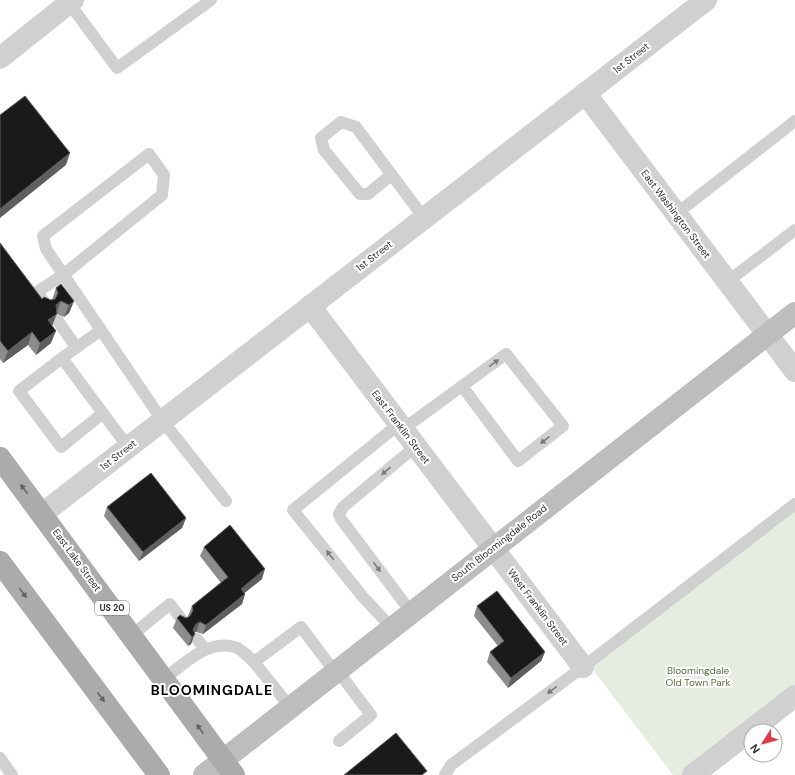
<svg xmlns="http://www.w3.org/2000/svg" width="795" height="775" viewBox="0 0 795 775" font-family="'DM Sans',sans-serif">
<style>
.green{fill:#e6ecdf}
.lines{fill:none;stroke-linecap:round;stroke-linejoin:round}
.lane{stroke:#d0d0d0;stroke-width:12}
.street{stroke:#d0d0d0;stroke-width:22}
.secondary{stroke:#bdbdbd;stroke-width:22}
.primary{stroke:#ababab;stroke-width:22}
.wall{fill:#8c8c8c}
.shaded-wall{fill:#5f5f5f}
.building{fill:#1a1a1a;stroke:#5f5f5f}
.oneway{fill:#7a7a7a}
.oneway2{fill:#636363}
.labels{text-anchor:middle;dominant-baseline:central;stroke-width:4;stroke-linejoin:round;paint-order:stroke}
.shield{fill:#fff;stroke:#707070;stroke-width:1}
.shield-label{font-size:9px;font-weight:bold;fill:#333}
.street-label{font-size:10px;fill:#333;stroke:#fff}
.park-label{font-size:10px;fill:#56703f;stroke:#fff}
.district-label{font-size:14px;font-weight:bold;letter-spacing:1px;fill:#000;stroke:#fff}
</style>
<rect width="100%" height="100%" fill="#fff"/>
<path class="green" d="M 795,511 L 795,690 L 686,775 L 673,775 L 591,667 Z"/>
<g class="lines">
<g class="lane">
<path d="M 69,3 L 117,68 L 211,0"/>
<path d="M 391,175 L 368,194 L 360,194 L 324,150 L 321,138 L 341,122 L 356,127 L 424,218"/>
<path d="M 676,214 L 795,121"/>
<path d="M 727,282 L 795,230"/>
<path d="M 46,305 L 37,292 L 63,275 L 162,195 L 164,175 L 149,154 L 43,236 L 46,249 L 162,420 L 226,501"/>
<path d="M 58,321 L 76,347"/>
<path d="M 62,358 L 101,330"/>
<path d="M 103,413 L 61,447 L 19,391 L 62,358 L 128,447"/>
<path d="M 403,429 L 506,354 L 563,426 L 518,461 L 462,386"/>
<path d="M 411,612 L 341,519 L 339,514 L 343,507 L 416,446"/>
<path d="M 391,627 L 363,597 L 293,510 L 399,424"/>
<path d="M 132,635 L 170,604 L 182,620"/>
<path d="M 197,639 L 205,649"/>
<path d="M 337,670 L 371,715 L 339,741"/>
<path d="M 164,679 C 184,664 207,639 235,647 C 241,649 249,657 254,662"/>
<path d="M 290,707 L 254,662 L 301,627 L 335,672"/>
<path d="M 0,758 L 12,775"/>
<path d="M 445,775 L 451,765 L 583,667 L 795,504"/>
</g>
<g class="street">
<path d="M 0,58 L 73,0"/>
<path d="M 585,93 L 795,371"/>
<path d="M 310,306 L 583,667"/>
<path d="M 42,514 L 706,0"/>
<path d="M 693,775 L 795,696"/>
</g>
<path class="secondary" d="M 204,775 L 795,313"/>
<g class="primary">
<path d="M 0,458 L 234,775"/>
<path d="M 0,562 L 159,775"/>
</g>
</g>
<g class="wall">
<path d="M 0,243 L 42,299 L 51,300 L 52,300 L 56,288 L 74,301 L 69,313 L 64,317 L 57,314 L 52,326 L 51,343 L 36,355 L 28,345 L 3,363 L 0,359 Z"/>
<path d="M 107,507 L 186,518 L 182,528 L 139,561 L 104,516 Z"/>
<path d="M 204,547 L 262,579 L 244,593 L 245,594 L 242,604 L 203,634 L 196,632 L 194,633 L 191,644 L 188,646 L 173,628 L 177,618 L 186,618 L 189,617 L 188,616 L 192,606 L 221,583 L 200,556 Z"/>
<path d="M 477,606 L 545,652 L 541,661 L 508,688 L 487,662 L 490,652 L 498,646 L 474,616 Z"/>
</g>
<g class="shaded-wall">
<path d="M 70,153 L 66,165 L 0,218 L 0,209 Z"/>
<path d="M 61,301 L 52,326 L 48,320 L 56,305 Z"/>
<path d="M 74,301 L 69,313 L 64,317 L 69,305 Z"/>
<path d="M 56,331 L 51,343 L 36,355 L 40,343 Z"/>
<path d="M 32,332 L 28,345 L 3,363 L 8,351 Z"/>
<path d="M 186,518 L 182,528 L 139,561 L 143,552 Z"/>
<path d="M 265,569 L 262,579 L 237,599 L 241,589 Z"/>
<path d="M 245,594 L 242,604 L 203,634 L 206,625 Z"/>
<path d="M 200,622 L 196,632 L 192,633 L 190,640 L 196,624 Z"/>
<path d="M 195,634 L 191,644 L 188,646 L 192,637 Z"/>
<path d="M 545,652 L 541,661 L 508,688 L 511,678 Z"/>
</g>
<g class="building">
<path d="M 25,96 L 70,153 L 0,209 L 0,115 Z"/>
<path d="M 0,243 L 42,299 L 44,297 L 51,300 L 55,299 L 58,293 L 56,288 L 61,284 L 74,301 L 69,305 L 61,301 L 56,305 L 57,314 L 48,320 L 56,331 L 40,343 L 32,332 L 8,351 L 0,341 Z"/>
<path d="M 151,473 L 186,518 L 143,552 L 107,507 Z"/>
<path d="M 230,525 L 265,569 L 241,589 L 245,594 L 206,625 L 200,622 L 196,624 L 193,630 L 195,634 L 192,637 L 177,618 L 180,615 L 186,618 L 190,616 L 193,610 L 192,606 L 228,577 L 204,547 Z"/>
<path d="M 497,591 L 545,652 L 511,678 L 490,652 L 504,641 L 477,606 Z"/>
<path d="M 396,733 L 427,771 L 422,775 L 344,775 Z"/>
</g>
<defs><path id="oneway-solid" d="M-6-.8H1V-3.2L6.5 0L1 3.2V.8H-6Z"/></defs>
<g class="oneway">
<use href="#oneway-solid" transform="translate(494 363) rotate(-36)"/>
<use href="#oneway-solid" transform="translate(545 440) rotate(142)"/>
<use href="#oneway-solid" transform="translate(386 471) rotate(140)"/>
<use href="#oneway-solid" transform="translate(330 555) rotate(-129)"/>
<use href="#oneway-solid" transform="translate(377 567) rotate(53)"/>
<use href="#oneway-solid" transform="translate(552 690) rotate(143)"/>
</g>
<g class="oneway2">
<use href="#oneway-solid" transform="translate(24 489) rotate(-127)"/>
<use href="#oneway-solid" transform="translate(23 593) rotate(53)"/>
<use href="#oneway-solid" transform="translate(101 697) rotate(53)"/>
<use href="#oneway-solid" transform="translate(200 729) rotate(-125)"/>
</g>
<g class="labels">
<rect class="shield" x="95" y="601" width="34" height="14" rx="3"/>
<g class="shield-label">
<text x="112" y="608">US 20</text>
</g>
<g class="street-label">
<text transform="translate(631 58) rotate(-38)">1st Street</text>
<text transform="translate(676 214) rotate(53)">East Washington Street</text>
<text transform="translate(374 256) rotate(-38)">1st Street</text>
<text transform="translate(401 427) rotate(53)">East Franklin Street</text>
<text transform="translate(118 455) rotate(-38)">1st Street</text>
<text transform="translate(499 543) rotate(-38)">South Bloomingdale Road</text>
<text transform="translate(77 560) rotate(54)">East Lake Street</text>
<text transform="translate(538 607) rotate(53)">West Franklin Street</text>
</g>
<g class="park-label">
<text x="698" y="670">Bloomingdale<tspan x="698" dy="12">Old Town Park</tspan></text>
</g>
<g class="district-label">
<text x="212" y="690">BLOOMINGDALE</text>
</g>
</g>
<g transform="translate(763 743) rotate(234)"><circle r="19" fill="#ffffff" stroke="#adadad"/>
<path d="M0-3L7 15L0 10L-7 15Z" fill="#e63946"/>
<text y="-6" font-size="11" font-weight="bold" text-anchor="middle" fill="#333333">N</text>
</g>
</svg>
